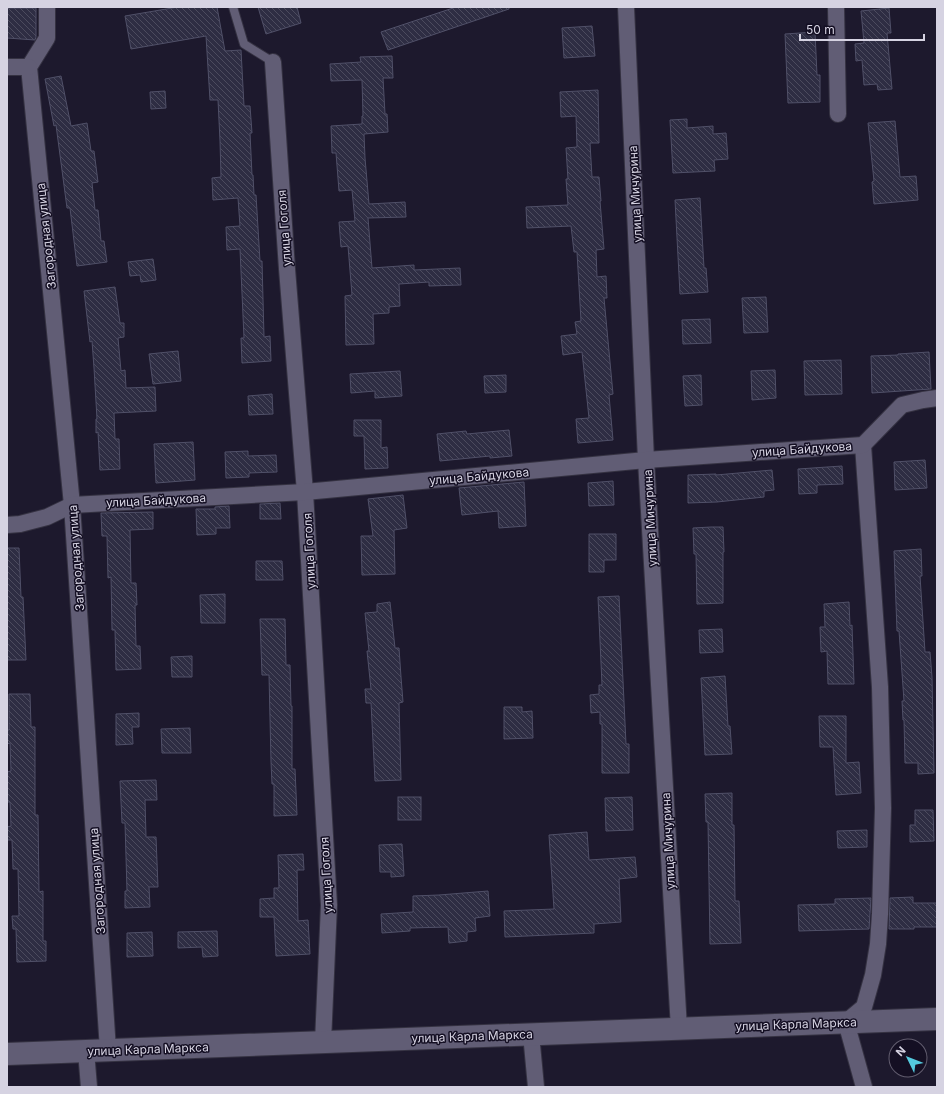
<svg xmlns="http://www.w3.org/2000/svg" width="944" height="1094" viewBox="0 0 944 1094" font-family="Inter,sans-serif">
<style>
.building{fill:url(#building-back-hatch);stroke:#505068}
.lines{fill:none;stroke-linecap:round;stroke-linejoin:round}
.service-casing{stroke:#353242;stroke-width:10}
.minor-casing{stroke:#353242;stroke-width:18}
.secondary-casing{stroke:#353242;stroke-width:24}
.service{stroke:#615d75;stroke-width:8}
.minor{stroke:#615d75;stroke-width:16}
.secondary{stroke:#615d75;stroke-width:22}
.labels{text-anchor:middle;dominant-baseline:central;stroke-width:3;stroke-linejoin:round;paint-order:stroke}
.street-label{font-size:12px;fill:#d6d3e2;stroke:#140f23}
</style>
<defs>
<pattern id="building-back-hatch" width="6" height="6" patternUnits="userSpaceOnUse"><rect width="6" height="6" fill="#2e2d43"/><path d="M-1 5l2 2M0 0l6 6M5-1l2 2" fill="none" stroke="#4c4b5e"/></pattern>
</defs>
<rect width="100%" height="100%" fill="#1d192d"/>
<g class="building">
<path d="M 178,7 L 217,7 L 225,51 L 241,50 L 244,106 L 250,106 L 252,133 L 250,133 L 252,175 L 253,175 L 254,195 L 256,195 L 260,261 L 262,261 L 264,337 L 270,336 L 271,361 L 242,363 L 241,338 L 244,338 L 240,249 L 227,250 L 226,227 L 240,226 L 238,198 L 213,200 L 212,178 L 221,177 L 220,141 L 218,100 L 210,100 L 206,36 L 131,49 L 125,16 Z"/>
<path d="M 258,7 L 297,7 L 301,23 L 266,34 Z"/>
<path d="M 456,7 L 509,7 L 509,9 L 388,50 L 381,32 Z"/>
<path d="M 7,8 L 36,8 L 36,37 L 35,40 L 7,38 Z"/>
<path d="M 889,8 L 891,33 L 887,33 L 892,89 L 878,90 L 877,84 L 864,85 L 862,60 L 856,61 L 855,44 L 864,43 L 861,11 Z"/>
<path d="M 592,26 L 595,56 L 564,58 L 562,28 Z"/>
<path d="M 815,32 L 817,75 L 820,75 L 820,102 L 788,103 L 785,34 Z"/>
<path d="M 392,56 L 393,78 L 383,78 L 385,114 L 387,114 L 388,132 L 364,134 L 365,158 L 369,204 L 405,202 L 406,217 L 368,218 L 372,268 L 414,265 L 414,270 L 460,268 L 461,285 L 429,286 L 429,282 L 399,284 L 400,306 L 389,307 L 389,313 L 373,314 L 374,344 L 346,345 L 345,296 L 352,295 L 348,246 L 341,247 L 339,222 L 355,221 L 352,190 L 339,191 L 336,153 L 332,153 L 331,126 L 362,124 L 362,116 L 363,116 L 362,80 L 331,81 L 330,64 L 361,62 L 360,57 Z"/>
<path d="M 61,76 L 71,126 L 87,123 L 91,151 L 94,151 L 98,182 L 92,183 L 95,210 L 98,210 L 101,241 L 104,241 L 107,262 L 77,266 L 70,208 L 67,208 L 56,125 L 54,126 L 45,79 Z"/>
<path d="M 598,90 L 599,143 L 590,143 L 592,177 L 599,177 L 601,201 L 600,201 L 604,249 L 596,250 L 597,277 L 606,276 L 607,298 L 604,298 L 613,394 L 609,395 L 613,440 L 578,443 L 576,419 L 589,418 L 582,352 L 563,355 L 561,336 L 577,334 L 575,322 L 581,321 L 577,252 L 574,252 L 571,226 L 527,228 L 526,207 L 568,205 L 566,179 L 568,179 L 566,148 L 577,147 L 576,116 L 561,117 L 560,92 Z"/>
<path d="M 165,91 L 166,108 L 151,109 L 150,92 Z"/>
<path d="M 687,119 L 687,128 L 713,126 L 713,134 L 726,133 L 728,159 L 714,160 L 715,171 L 673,173 L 670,120 Z"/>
<path d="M 895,121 L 900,177 L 916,176 L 918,200 L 874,204 L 872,182 L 874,181 L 868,123 Z"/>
<path d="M 700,198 L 704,268 L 706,268 L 708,292 L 680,294 L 675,200 Z"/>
<path d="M 153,259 L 156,280 L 141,282 L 140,275 L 130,276 L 128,262 Z"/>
<path d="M 115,287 L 120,323 L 124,323 L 124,337 L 118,338 L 121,371 L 125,370 L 126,388 L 155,387 L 156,411 L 114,413 L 115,439 L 119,439 L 120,469 L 100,470 L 98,432 L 96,433 L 96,419 L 97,419 L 94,368 L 92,341 L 90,342 L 84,291 Z"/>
<path d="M 766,297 L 768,332 L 744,333 L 742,298 Z"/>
<path d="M 710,319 L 711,343 L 683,344 L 682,320 Z"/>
<path d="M 178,351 L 181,381 L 153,384 L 149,354 Z"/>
<path d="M 929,352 L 931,389 L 872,393 L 871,356 L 898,355 L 898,354 Z"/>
<path d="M 841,360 L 842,394 L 805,395 L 804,361 Z"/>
<path d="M 775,370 L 776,398 L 752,400 L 751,371 Z"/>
<path d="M 400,371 L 402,396 L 375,398 L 375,391 L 351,393 L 350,374 Z"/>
<path d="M 506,375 L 506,392 L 485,393 L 484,376 Z"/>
<path d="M 701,375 L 702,405 L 685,406 L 683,376 Z"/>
<path d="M 272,394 L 273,414 L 249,415 L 248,396 Z"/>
<path d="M 354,420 L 381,420 L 381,448 L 387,447 L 388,468 L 365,469 L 364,436 L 354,436 Z"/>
<path d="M 509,430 L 512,456 L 490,458 L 490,456 L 440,461 L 437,434 L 466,431 L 467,434 Z"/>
<path d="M 193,442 L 195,480 L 156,483 L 154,444 Z"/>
<path d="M 248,451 L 248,456 L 276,455 L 277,472 L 249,473 L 249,477 L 226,478 L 225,452 Z"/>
<path d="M 925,460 L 927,488 L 895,490 L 894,462 Z"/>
<path d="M 842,466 L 843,484 L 817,485 L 817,493 L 799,494 L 798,469 Z"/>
<path d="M 772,470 L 774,490 L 764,491 L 764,497 L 717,502 L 688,503 L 688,475 L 716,474 L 716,475 Z"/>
<path d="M 613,481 L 614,505 L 589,506 L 588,483 Z"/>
<path d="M 524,482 L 526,526 L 499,528 L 498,511 L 462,515 L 459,488 Z"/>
<path d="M 403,495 L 407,528 L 394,530 L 395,574 L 362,575 L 361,536 L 373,536 L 368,499 Z"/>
<path d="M 280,503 L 281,519 L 260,519 L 260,504 Z"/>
<path d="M 229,506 L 230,528 L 216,528 L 216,534 L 197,535 L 196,509 L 215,509 L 215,507 Z"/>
<path d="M 153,512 L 153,529 L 130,530 L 131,583 L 136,583 L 137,605 L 135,605 L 136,646 L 140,646 L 141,669 L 116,670 L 115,630 L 112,630 L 111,577 L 108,578 L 107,536 L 102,536 L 101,513 Z"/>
<path d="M 711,527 L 723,527 L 724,552 L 723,552 L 723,603 L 697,604 L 696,554 L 694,554 L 693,528 Z"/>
<path d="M 589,534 L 616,534 L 616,560 L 604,560 L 604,572 L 589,572 Z"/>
<path d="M 7,548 L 19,548 L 21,597 L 23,597 L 26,660 L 7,660 Z"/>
<path d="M 921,549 L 922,576 L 920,576 L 925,652 L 930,652 L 932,677 L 934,773 L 918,774 L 918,763 L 905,763 L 904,720 L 903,720 L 902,701 L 904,701 L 899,631 L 897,631 L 894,551 Z"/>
<path d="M 256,561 L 282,561 L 283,580 L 256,580 Z"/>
<path d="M 225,594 L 225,623 L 201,623 L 200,595 Z"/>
<path d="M 619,596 L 626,744 L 629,744 L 629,773 L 602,773 L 602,724 L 600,724 L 600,712 L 591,713 L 590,695 L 599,694 L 599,685 L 602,685 L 598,597 Z"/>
<path d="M 390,602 L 395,648 L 399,648 L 401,677 L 403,702 L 399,703 L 401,780 L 375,781 L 371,703 L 366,703 L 365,689 L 371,689 L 367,651 L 369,651 L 365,613 L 377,612 L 377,604 Z"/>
<path d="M 849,602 L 850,626 L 852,625 L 854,684 L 828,684 L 827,651 L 821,652 L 820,627 L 825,627 L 824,604 Z"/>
<path d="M 260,619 L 285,619 L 286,665 L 290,665 L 291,706 L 292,706 L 292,769 L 295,769 L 297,815 L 274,816 L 274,784 L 272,784 L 271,762 L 269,675 L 262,675 Z"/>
<path d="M 722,629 L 723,652 L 700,653 L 699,630 Z"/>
<path d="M 192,656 L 192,677 L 172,677 L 171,657 Z"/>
<path d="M 725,676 L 728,726 L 730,726 L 732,754 L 705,755 L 701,678 Z"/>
<path d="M 9,694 L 30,694 L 31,727 L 35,727 L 35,815 L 38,815 L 39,892 L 43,891 L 43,941 L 46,941 L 46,961 L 17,962 L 16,929 L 13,929 L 12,916 L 19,916 L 18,869 L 13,869 L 12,840 L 7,840 L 7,827 L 11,826 L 10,802 L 7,802 L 7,772 L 11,771 L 10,743 L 7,744 L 7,730 L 9,730 Z"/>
<path d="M 504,707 L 522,707 L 522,712 L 532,711 L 533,738 L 504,739 Z"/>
<path d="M 139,713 L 139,727 L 132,727 L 133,744 L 116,745 L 116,714 Z"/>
<path d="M 819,716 L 846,716 L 846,763 L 859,762 L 861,793 L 836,795 L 833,747 L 820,747 Z"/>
<path d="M 190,728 L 191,753 L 162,753 L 161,729 Z"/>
<path d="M 156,780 L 157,800 L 145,800 L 146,837 L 156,837 L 158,887 L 149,887 L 150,907 L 125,908 L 125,891 L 127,891 L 125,823 L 122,823 L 120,781 Z"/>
<path d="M 732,793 L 732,825 L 734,825 L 735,901 L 739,901 L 741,943 L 710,944 L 708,822 L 706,822 L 705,794 Z"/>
<rect x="398" y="797" width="23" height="23"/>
<path d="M 632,797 L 633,830 L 606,831 L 605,798 Z"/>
<path d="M 915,810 L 933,810 L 934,841 L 910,842 L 910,825 L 915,825 Z"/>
<path d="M 867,830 L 867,847 L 838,848 L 837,831 Z"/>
<path d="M 587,832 L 589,860 L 635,857 L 637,877 L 619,879 L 621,922 L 594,924 L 594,933 L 505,937 L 504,911 L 554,909 L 549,835 Z"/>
<path d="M 402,844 L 404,876 L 391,877 L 391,872 L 380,872 L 379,845 Z"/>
<path d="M 303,854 L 304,870 L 297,870 L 298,921 L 308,920 L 310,954 L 276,956 L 274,917 L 260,917 L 260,899 L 274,898 L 274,888 L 279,888 L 278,855 Z"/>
<path d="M 488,891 L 490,916 L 475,918 L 476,931 L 467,932 L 467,941 L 449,943 L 448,927 L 410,928 L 410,931 L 382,933 L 381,914 L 413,912 L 413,896 L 439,895 Z"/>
<path d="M 913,897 L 913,903 L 937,903 L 937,927 L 914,927 L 914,929 L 889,929 L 890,898 Z"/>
<path d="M 871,898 L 869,929 L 799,931 L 798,905 L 835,904 L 835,899 Z"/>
<path d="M 217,931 L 218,956 L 203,957 L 202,947 L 178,948 L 178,932 Z"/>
<path d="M 152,932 L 153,956 L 127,957 L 127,933 Z"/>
</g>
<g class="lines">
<g class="service-casing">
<path id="service" d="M 233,7 L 244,44 L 273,62"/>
</g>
<g class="minor-casing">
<g id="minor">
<path d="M 47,7 L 47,38 L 29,67 L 72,505 L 108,1050"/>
<path d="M 626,7 L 646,460 L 679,1029"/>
<path d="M 836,7 L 838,114"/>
<path d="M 273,62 L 287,269 L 305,492 L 329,905 L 323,1042"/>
<path d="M 7,67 L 29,67"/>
<path d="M 863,445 L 880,687 L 883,808 L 880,914 L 878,944 L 873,975 L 864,1007 L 846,1022 L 864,1087"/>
<path d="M 7,525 L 20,524 L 47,517 L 72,505 L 305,492 L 646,460 L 863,445 L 902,405 L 923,400 L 937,398"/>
<path d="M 531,1034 L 536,1087"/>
<path d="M 86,1051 L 89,1087"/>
</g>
</g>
<g class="secondary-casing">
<path id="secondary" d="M 7,1054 L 937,1019"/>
</g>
<use href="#service" class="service"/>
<use href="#minor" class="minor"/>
<use href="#secondary" class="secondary"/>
</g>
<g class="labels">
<g class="street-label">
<text transform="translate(635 194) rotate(-93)">улица Мичурина</text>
<text transform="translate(284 228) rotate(-94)">улица Гоголя</text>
<text transform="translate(46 236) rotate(-96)">Загородная улица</text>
<text transform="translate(802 449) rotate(-4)">улица Байдукова</text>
<text transform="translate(479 476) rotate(-5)">улица Байдукова</text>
<text transform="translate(156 500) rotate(-3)">улица Байдукова</text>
<text transform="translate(650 518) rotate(-93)">улица Мичурина</text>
<text transform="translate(309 551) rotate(-93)">улица Гоголя</text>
<text transform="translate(76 558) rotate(-94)">Загородная улица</text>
<text transform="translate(668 841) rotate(-93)">улица Мичурина</text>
<text transform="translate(326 875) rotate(-93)">улица Гоголя</text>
<text transform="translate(97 881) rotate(-94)">Загородная улица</text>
<text transform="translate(796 1024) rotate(-2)">улица Карла Маркса</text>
<text transform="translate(472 1036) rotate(-2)">улица Карла Маркса</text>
<text transform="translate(148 1049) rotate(-2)">улица Карла Маркса</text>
</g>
</g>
<rect width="944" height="1094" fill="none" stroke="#d6d3e2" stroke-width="16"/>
<g transform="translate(908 1058) rotate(313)"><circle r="19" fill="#140f23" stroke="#625d6f"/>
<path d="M0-3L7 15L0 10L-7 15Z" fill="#54cade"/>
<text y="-6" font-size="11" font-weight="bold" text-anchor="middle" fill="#d6d3e2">N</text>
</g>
<path d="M800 34v6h124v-6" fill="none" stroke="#d6d3e2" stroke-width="2"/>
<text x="806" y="34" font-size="12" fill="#d6d3e2" stroke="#140f23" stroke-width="3" paint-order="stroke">50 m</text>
</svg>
